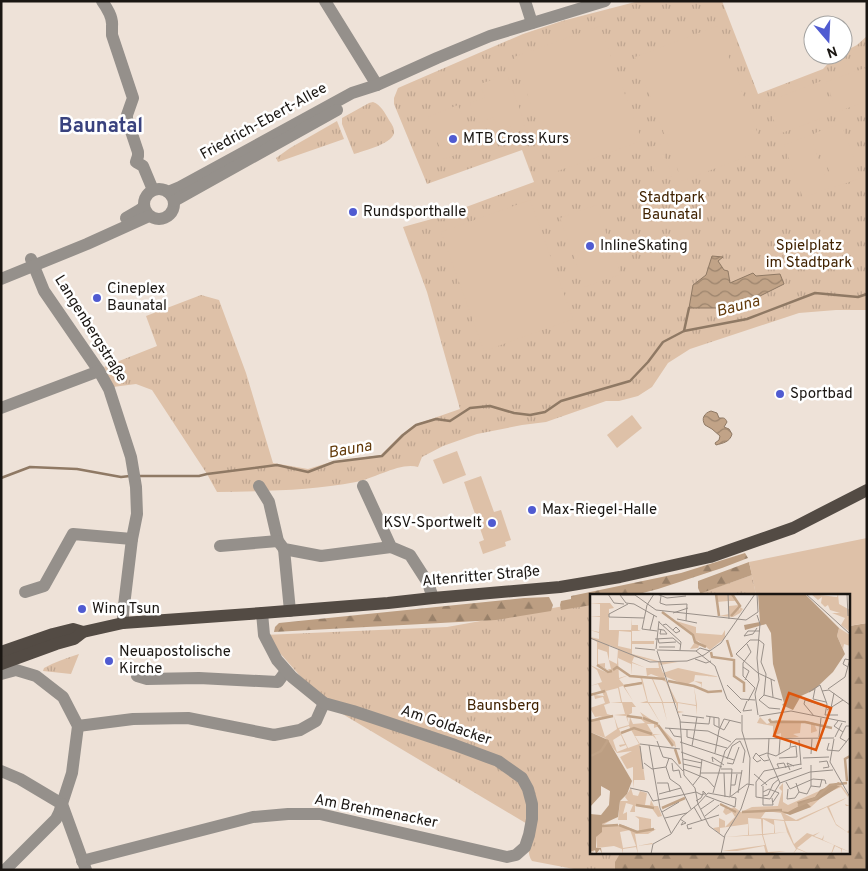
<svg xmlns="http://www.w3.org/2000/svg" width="868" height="871" viewBox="0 0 868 871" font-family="Overpass,sans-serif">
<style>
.grass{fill:url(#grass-tufts)}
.forest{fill:url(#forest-firs)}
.pitch{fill:#dec1a8}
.water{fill:url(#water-waves);stroke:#8f7964}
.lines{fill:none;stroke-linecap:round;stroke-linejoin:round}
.stream{stroke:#8f7964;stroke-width:2.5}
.minor{stroke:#95908b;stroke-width:12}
.major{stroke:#534b44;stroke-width:12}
.poi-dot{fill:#505bd1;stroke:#fff;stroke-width:2}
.labels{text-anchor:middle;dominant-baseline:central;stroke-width:5;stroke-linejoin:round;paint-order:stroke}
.street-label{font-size:15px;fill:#1a1612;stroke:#fff}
.poi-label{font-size:15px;fill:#1a1612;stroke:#fff;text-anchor:start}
.park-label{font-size:15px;fill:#402200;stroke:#fff}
.water-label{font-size:16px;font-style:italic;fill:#643b0b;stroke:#fff}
.district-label{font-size:20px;font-weight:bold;fill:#39427e;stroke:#fff}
.inset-river{fill:none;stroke:#c1a387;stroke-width:2.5}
.inset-road{fill:none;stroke:#999089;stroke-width:1}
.view{fill:#de560c;fill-opacity:0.15;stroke:#de560c;stroke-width:2.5}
.inset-edge{fill:none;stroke:#1a1612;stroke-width:2.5}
</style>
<defs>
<pattern id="grass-tufts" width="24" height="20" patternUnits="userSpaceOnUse" patternTransform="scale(1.25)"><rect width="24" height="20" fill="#dec1a8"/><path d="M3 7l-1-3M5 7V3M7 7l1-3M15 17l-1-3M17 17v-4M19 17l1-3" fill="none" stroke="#bea590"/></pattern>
<pattern id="forest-firs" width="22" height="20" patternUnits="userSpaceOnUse" patternTransform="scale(1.25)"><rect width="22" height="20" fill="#bc9e82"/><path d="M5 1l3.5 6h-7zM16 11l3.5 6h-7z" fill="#988069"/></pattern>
<pattern id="water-waves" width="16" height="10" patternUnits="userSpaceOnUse" patternTransform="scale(1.25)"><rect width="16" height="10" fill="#c1a387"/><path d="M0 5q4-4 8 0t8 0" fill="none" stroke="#9c846d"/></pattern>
</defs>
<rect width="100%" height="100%" fill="#eee2d8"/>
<g class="grass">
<path d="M 639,1 L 722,1 L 758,94 L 823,69 L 836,55 L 843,55 L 843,52 L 857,45 L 867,36 L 867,310 L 836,310 L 799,313 L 690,349 L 668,363 L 652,387 L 638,396 L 619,401 L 606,401 L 546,422 L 522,425 L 477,434 L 443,446 L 422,457 L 418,467 C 400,462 374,479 356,482 C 310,491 263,491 217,492 L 207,474 L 152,390 L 136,384 L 113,387 L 104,367 L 157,346 L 146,316 L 201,295 L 219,300 L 246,373 L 273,463 L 308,469 L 334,461 L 381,455 L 401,435 L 414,425 L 460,409 L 427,292 L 403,227 L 439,217 L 534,182 L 522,150 L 427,184 L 394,104 L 394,98 L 398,88 L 523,34 L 562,21 Z"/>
<path d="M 373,102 C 381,105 385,113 389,120 C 391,123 394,127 394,131 C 396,143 363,151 354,154 L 342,124 L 342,118 L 369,103 Z"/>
<path d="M 337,121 L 344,139 L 278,162 L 276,158 L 290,148 Z"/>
<path d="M 752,575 L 756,595 L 702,595 L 701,593 Z"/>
<path d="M 592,601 L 592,852 L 637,852 L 622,870 L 579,870 L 532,861 C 525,851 531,839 534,828 L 324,703 L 264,635 L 447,627 Z"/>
<path d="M 79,654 L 71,674 L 43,671 L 44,668 C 55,662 67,658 79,654 Z"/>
</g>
<g class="forest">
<path d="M 745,553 L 748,558 L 722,568 L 658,589 L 635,595 L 592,595 L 592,605 L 561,610 L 560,605 L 561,601 L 571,599 L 571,596 L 681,573 Z"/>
<path d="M 749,562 L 752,575 L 702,593 L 701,595 L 698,588 L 698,581 Z"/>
<path d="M 549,597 L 553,605 L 551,611 L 496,620 L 274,632 L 275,627 L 279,623 L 524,598 Z"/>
<path d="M 867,623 L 867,870 L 615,870 L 615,862 L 621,852 L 849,852 L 849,626 Z"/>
</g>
<g class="pitch">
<path d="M 600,26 L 642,141 L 555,172 L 514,57 Z"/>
<path d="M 717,26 L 764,150 L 682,181 L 635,57 Z"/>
<path d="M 865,68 L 867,73 L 867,101 L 837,112 L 826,82 Z"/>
<path d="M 503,73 L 507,74 L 524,121 L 523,122 L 524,126 L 527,125 L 528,128 L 512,134 L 511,131 L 512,130 L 511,126 L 498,130 L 493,117 L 477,123 L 470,103 L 485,98 L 480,84 L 494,79 L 496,74 Z"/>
<path d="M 821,81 L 833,114 L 779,134 L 767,102 Z"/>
<path d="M 458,105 L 474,148 L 444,159 L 428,117 Z"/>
<path d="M 841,123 L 861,178 L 835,187 L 815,133 Z"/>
<path d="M 810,135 L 829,188 L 803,198 L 784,145 Z"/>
<path d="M 660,144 L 672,176 L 658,182 L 646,149 Z"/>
<path d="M 530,200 L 573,319 L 484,351 L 441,232 Z"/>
<path d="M 596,205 L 621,274 L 585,287 L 560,218 Z"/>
<path d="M 632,415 L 642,428 L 617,448 L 607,435 Z"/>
<path d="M 457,451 L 466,475 L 443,484 L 433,460 Z"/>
<path d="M 481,476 L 494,512 L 501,510 L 511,540 L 505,542 L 506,546 L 483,554 L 479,542 L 484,540 L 464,482 Z"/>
<path d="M 867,538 L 867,623 L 849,626 L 849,595 L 756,595 L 749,562 Z"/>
</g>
<g class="water">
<path d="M 712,256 L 723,257 L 718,261 L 724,270 L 728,271 L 730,283 L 753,273 L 756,276 L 780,274 L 784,284 L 746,303 L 728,308 L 689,308 L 693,285 L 706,275 Z"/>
<path d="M 711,411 L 717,413 L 719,418 C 723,418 725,417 727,422 L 724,427 L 729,429 L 732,434 C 730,442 723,443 716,445 L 715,443 L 719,440 L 720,436 L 712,429 L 705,425 C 701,419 704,413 711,411 Z"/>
</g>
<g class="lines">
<g class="stream">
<path d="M 684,331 L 689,308"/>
<path d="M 138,476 L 199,476 L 207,474 L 277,465 L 308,472 L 334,462 L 382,456 L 403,435 L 416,425 L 436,419 L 450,421 L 470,408 L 490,406 L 514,413 L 530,415 L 545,412 L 561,401 L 630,381 L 648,362 L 663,342 L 684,331 L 747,319 L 815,293 L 858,297 L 867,294"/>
<path d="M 1,478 L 30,467 L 77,469 L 121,477 L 130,476"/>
</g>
<g class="minor">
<path d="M 102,1 C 107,8 113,17 112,26 C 112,29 112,32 112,35 L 133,98 L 127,115 L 127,119 L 138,152 L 138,156 L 136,162 L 143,166 L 153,190"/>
<path d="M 325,1 L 377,85"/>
<path d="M 525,1 L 532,23"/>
<circle cx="159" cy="204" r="15"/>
<path d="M 168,192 L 180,187 L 352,93 L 377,85 L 437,58 L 490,36 L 605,1"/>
<path d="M 174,201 L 337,110"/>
<path d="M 126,218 L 138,211 L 144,207"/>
<path d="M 31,259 L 44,291 L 99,371 L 109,389 L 131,457 L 136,487 L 137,514 L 132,539 L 123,614 L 123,623"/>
<path d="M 1,279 L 87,244 L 149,216"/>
<path d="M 1,408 L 99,371"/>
<path d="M 259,486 L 269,502 L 278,541 L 284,549 L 321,556 L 391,547"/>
<path d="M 363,486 L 391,547 L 410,555 L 428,583 L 433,598"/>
<path d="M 220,546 L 278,541"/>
<path d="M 284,549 L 290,611"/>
<path d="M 25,592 L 44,586 L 73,534 L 132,539"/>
<path d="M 1,674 L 16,670 L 36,676 L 63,697 L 78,726 L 72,773 L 59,813 L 56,819 L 5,870"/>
<path d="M 137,676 L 147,679 L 199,678 L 278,682 L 286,671"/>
<path d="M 78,726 L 133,719 L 188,718 L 274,735 L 300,730 L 316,721 L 324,703"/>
<path d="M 1,771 L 20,779 L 62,804"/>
<path d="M 62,804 L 86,870"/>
<path d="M 82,861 L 253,817 L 288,814 L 320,814 L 507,857 L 516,855 L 525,847 L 529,835 L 532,819 L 532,804 L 528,789 L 522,778 L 498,761 L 455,745 L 353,711 L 324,703 L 292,677 L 277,660 L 264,635 L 262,613"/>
</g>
<g class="major">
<path d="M 1,652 L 53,634 L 73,629 L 83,632"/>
<path d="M 1,664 L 56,644 L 74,639 L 83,632 L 123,623 L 262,613 L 388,603 L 433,598 L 560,587 L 620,577 L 710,557 L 793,528 L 867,490"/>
</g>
</g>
<g class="poi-dot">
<circle cx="453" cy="139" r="5"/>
<circle cx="353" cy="212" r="5"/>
<circle cx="590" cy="246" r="5"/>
<circle cx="97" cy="298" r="5"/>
<circle cx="780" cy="394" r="5"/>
<circle cx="532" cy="510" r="5"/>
<circle cx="492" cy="523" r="5"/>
<circle cx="82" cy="609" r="5"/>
<circle cx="109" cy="661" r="5"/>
</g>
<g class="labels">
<g class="street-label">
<text transform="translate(264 122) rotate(-29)">Friedrich-Ebert-Allee</text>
<text transform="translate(90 329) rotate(58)">Langenbergstraße</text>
<text transform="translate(481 577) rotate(-5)">Altenritter Straße</text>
<text transform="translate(446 726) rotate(19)">Am Goldacker</text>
<text transform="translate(376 812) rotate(11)">Am Brehmenacker</text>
</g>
<g class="poi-label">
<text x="463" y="139">MTB Cross Kurs</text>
<text x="363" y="212">Rundsporthalle</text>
<text x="600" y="246">InlineSkating</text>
<text x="107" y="289">Cineplex<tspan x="107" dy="17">Baunatal</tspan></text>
<text x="790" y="394">Sportbad</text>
<text x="542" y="510">Max-Riegel-Halle</text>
<text x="482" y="523" text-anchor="end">KSV-Sportwelt</text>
<text x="92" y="609">Wing Tsun</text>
<text x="119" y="652">Neuapostolische<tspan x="119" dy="17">Kirche</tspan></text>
</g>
<g class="park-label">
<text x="672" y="198">Stadtpark<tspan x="672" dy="17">Baunatal</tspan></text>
<text x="809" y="246">Spielplatz<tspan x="809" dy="17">im Stadtpark</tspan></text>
<text x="503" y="706">Baunsberg</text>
</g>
<g class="water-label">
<text transform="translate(738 307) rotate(-15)">Bauna</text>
<text transform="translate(350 450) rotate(-10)">Bauna</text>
</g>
<g class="district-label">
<text x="101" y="127">Baunatal</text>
</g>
</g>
<g transform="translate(590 594)">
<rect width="260" height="260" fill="#eee2d8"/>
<path d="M 126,0 L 142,0 L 145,7 L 139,7 L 139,12 L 149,11 L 149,17 L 150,13 L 153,15 L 150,19 L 143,23 L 129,22 L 139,20 L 138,7 L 127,8 ZM 221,0 L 247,3 L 248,0 L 249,10 L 260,16 L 260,38 L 251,31 L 255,24 L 242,19 L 250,19 L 240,16 L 238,11 L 235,13 L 231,9 L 232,3 L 228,6 ZM 0,9 L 20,9 L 24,14 L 19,15 L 19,36 L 41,36 L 42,24 L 42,31 L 48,31 L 48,36 L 51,37 L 42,37 L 42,47 L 64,47 L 64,50 L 42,50 L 42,60 L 72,68 L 88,68 L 70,71 L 73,79 L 88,74 L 130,83 L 105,81 L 104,87 L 112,88 L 111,95 L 111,90 L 104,87 L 96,91 L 74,82 L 87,108 L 106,111 L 104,92 L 107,111 L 118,111 L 107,111 L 106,121 L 106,112 L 88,109 L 88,117 L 94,118 L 88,119 L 86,109 L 73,109 L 77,127 L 72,109 L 59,109 L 71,130 L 58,109 L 50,109 L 57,107 L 52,89 L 34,92 L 43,107 L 33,92 L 29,93 L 32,108 L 42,108 L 46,113 L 42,113 L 42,119 L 37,122 L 39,131 L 40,123 L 43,130 L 55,129 L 49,123 L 53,123 L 50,118 L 69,131 L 85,148 L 86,154 L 69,132 L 64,134 L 64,130 L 57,130 L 63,140 L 71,141 L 64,141 L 67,146 L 63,142 L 45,142 L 50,150 L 55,186 L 44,186 L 43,194 L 43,173 L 37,175 L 30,163 L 42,157 L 27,159 L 15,144 L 0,138 L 0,127 L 12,122 L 5,123 L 0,114 L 15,109 L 13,103 L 5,105 L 4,101 L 14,102 L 8,90 L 0,92 L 12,88 L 7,76 L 0,71 L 18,79 L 22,77 L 7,71 L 7,48 L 0,43 L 9,45 L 9,39 L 0,36 L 9,38 L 10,23 L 0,23 L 10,22 L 10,10 ZM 29,37 L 41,38 L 41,55 L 28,52 ZM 19,51 L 28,55 L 27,70 L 19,66 ZM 8,55 L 17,58 L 21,75 L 15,75 L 15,69 L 8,70 ZM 44,63 L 68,68 L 69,74 L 56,74 L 42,68 ZM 28,64 L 41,70 L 41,81 L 42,69 L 56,74 L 57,82 L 61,80 L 74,85 L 62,85 L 72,108 L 58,108 L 52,83 L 40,82 L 50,83 L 52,88 L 34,91 L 29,85 L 39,81 L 29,84 ZM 68,84 L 76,88 L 84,108 L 73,108 L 63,85 ZM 28,94 L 31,108 L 20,109 L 32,109 L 35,120 L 24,121 L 36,122 L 39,131 L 28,134 L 24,122 L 17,120 L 14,111 L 20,109 L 16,97 ZM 24,122 L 27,135 L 15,143 L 9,124 ZM 39,132 L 49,150 L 38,154 L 29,135 ZM 31,141 L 35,150 L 29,151 L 30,153 L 36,151 L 37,154 L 27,158 L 23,146 ZM 86,27 L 106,33 L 106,39 L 132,41 L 135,36 L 135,44 L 120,56 L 107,46 L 110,50 L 108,54 L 100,55 L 105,48 L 104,41 L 88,31 ZM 249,34 L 260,41 L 260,52 L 254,50 L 253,55 L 247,42 ZM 170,123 L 177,130 L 186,126 L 217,127 L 224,129 L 227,137 L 221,139 L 221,129 L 211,129 L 210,139 L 203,140 L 209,143 L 191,145 L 191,139 L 183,142 L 183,132 L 167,129 ZM 249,188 L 259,202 L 253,206 L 255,210 L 260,212 L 256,212 L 253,206 L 239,213 L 246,230 L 257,238 L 260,235 L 260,240 L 246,231 L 237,213 L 208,227 L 195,227 L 204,250 L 217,239 L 223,241 L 230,238 L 224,242 L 232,245 L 234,241 L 233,246 L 260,258 L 252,255 L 251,260 L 251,255 L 245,252 L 242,259 L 245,260 L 241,260 L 244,251 L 222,242 L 207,254 L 220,260 L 207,255 L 203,260 L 206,255 L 203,250 L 197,238 L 173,241 L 178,258 L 196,257 L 176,260 L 174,252 L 147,257 L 132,257 L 175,251 L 172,241 L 135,243 L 158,241 L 158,230 L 130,234 L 130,240 L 123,234 L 129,233 L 129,224 L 135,227 L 135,233 L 145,223 L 142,218 L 136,221 L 133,218 L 136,211 L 138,216 L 144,213 L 151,218 L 162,213 L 188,212 L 192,197 L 189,194 L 193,189 L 193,208 L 198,211 ZM 251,193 L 258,203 L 206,226 L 195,220 L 221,213 L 235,200 ZM 176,217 L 191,219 L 194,226 L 171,224 ZM 158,224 L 171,225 L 172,240 L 159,241 ZM 173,225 L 184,231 L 184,239 L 173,240 ZM 184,226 L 194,227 L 197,238 L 185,239 ZM 41,194 L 43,201 L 48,202 L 50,197 L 57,199 L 55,211 L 60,211 L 61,206 L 64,212 L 68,212 L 72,222 L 68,223 L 61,213 L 45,212 L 45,218 L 40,218 L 43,211 L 36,209 L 33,220 L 37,218 L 37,226 L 28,226 L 30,207 L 38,207 L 35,203 ZM 45,222 L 61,225 L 61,235 L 66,235 L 58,240 L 45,240 L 47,252 L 62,249 L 63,250 L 47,252 L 48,260 L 46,253 L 33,255 L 33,260 L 32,255 L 24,252 L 7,254 L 1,260 L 0,260 L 7,253 L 6,243 L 12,230 L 21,225 L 26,223 L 13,231 L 33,231 L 49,238 L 49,225 ZM 40,236 L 46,252 L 33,254 L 30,238 Z" fill="#dec1a8" fill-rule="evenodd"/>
<path d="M 168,0 L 215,0 L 249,34 L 247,42 L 255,60 L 243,78 L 224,96 L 211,102 L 203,116 L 192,111 L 194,109 L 183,70 L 181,39 L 176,30 L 155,36 L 154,31 L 170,28 ZM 0,138 L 18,146 L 30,139 L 18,146 L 42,187 L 37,200 L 30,207 L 28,223 L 12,230 L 12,238 L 6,243 L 6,254 L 11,254 L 12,260 L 10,255 L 6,260 L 5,256 L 0,258 L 0,220 L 11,221 L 19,211 L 20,197 L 11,192 L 11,201 L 0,213 ZM 249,188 L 247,192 L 250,192 L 228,206 L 217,209 L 221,213 L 200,221 L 189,217 L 198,218 L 209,212 L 207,208 L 225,203 L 230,196 Z" fill="#bc9e82"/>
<path class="inset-river" d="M 126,0 L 129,22M 72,18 L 103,41 L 105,48 L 116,53M 141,22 L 150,12 L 142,0M 137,46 L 142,63M 121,58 L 122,63 L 144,66 L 144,82 L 154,89 L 154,98M 7,71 L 18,78 L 22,77M 23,76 L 27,73 L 40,82 L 75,85M 78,87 L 104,92 L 118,98 L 132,97M 34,92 L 52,89M 0,101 L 15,97M 37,122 L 52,124M 53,124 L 68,130M 179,125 L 181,128 L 215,128 L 242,134M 0,127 L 23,122M 68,131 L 83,152M 31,139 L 44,134 L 62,140M 85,155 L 90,170M 1,162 L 11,157 L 18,146M 257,187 L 255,165 L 260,162M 130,210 L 146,218M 46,211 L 64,214M 208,212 L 226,204 L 240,191 L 257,189M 72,214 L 95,204M 152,218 L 192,216M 29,231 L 47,238 L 64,235M 12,232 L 28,231"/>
<path class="inset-road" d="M 18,0 L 24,9 L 34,10M 64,0 L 57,11 L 52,35 L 67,37M 67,0 L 77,4 L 96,2M 138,0 L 139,25M 216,0 L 260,40M 257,0 L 258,22M 30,1 L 45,1 L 66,16 L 156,26 L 168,18 L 167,0M 30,1 L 36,9 L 44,10 L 67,23M 71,2 L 70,9 L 76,11 L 97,10M 38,10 L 19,20 L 19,23 L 54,24M 83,19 L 98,14M 167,21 L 170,30 L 167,64 L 169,86 L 165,100 L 168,121M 87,25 L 107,29M 96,27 L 97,10M 69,28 L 91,48 L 90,56M 73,31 L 76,30 L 86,39 L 90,37 L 86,33 L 83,36M 68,35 L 73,36 L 74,36 L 77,40 L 70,40 L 71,35M 60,36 L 64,21M 154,42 L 158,37 L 170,37M 154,42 L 163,40 L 167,34M 0,44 L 60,68 L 97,67 L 114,61 L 131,49 L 165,0M 65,45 L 83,44 L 91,51M 68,45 L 69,49 L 86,48M 169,46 L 160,46 L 146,60 L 168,79 L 185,87M 157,50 L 161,58 L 153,69 L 153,82 L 165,94 L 158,107M 69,53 L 85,53M 45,54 L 65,56M 66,55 L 69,27M 67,56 L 106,57M 67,57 L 90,126 L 94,181 L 105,194 L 108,210 L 118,199 L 140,203 L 157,190 L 164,191M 106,57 L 125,72 L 137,105 L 151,119M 106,57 L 110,54 L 120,57M 105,65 L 116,69 L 121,67M 153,73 L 159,77 L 155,86M 258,73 L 253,70 L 255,65 L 260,66M 181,85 L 183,103M 137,91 L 151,105 L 165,106M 225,95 L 223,105 L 236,108M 238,95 L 255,83 L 260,65M 232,97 L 239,96 L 260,111M 219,98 L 230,91 L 237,110 L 235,121 L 248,121M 174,101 L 192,106M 169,106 L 174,101 L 176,80 L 171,68 L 174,50 L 169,46M 169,106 L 179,114 L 190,115M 215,106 L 237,113M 215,106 L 214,110 L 224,122M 157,107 L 153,117 L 162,116M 241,114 L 244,99M 237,116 L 253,106M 92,121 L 114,124M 116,122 L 129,124 L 129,133M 169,122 L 201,117 L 256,128M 124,123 L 124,131 L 134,136 L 140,126M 248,127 L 244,132 L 253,138M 90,128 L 119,130 L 120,123M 75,134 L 118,137 L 141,148M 79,134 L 84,142 L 91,143M 97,136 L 97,143 L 137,154M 229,143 L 231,124M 245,143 L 252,129M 179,144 L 178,162 L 190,189M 244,145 L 240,168 L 260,203M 209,146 L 211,171M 67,147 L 73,163 L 82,165 L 93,177M 90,148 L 144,166M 257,148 L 250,144 L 256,132 L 260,132M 239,149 L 237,156 L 249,157 L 260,143M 50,150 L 90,155M 59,151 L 70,214 L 81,239M 50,152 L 53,175M 102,152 L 107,123M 91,158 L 132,173M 125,159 L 129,136 L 134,125 L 151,129M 177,159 L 186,162 L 200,154 L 201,146M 177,159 L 169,162 L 174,167 L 179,166M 189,160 L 190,145M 221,160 L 222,145M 169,162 L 166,159 L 163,164 L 167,168 L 171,166M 79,164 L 76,173 L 80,185 L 90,192 L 101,215M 189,164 L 207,163 L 206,152 L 201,153M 213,164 L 239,163M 93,165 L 112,169M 137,165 L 142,152 L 150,147 L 155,157 L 153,169M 123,168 L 122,163 L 134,171M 229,168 L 237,167 L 239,173 L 233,174M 54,169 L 62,175 L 76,173M 82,169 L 83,177 L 89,176 L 91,184M 137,169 L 143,170 L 149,153M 93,170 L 111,174M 221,171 L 221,192M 189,174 L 187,170 L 194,169 L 196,174M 93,175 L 117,185 L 124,193M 131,175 L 142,175 L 140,203M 200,176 L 197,169 L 204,172M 110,179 L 152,179M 134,179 L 135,203M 164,180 L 177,191M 196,188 L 200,195 L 223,185 L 235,186 L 236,190M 67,189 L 78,189 L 80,198M 190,189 L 180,205 L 166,203 L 166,188 L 174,177 L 211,170M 190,189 L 220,178 L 243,176M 103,191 L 110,182 L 112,165M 141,191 L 145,191 L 147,180M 171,192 L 180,185 L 212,174M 173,192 L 173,211 L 183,211 L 182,204M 221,192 L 230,193 L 232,185M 40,194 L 58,198 L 63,207 L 106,198M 198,195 L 197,205 L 205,204 L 209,198 L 206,189M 106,198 L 112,201 L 113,200 L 116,200 L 113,197 L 113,200 L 111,204 L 106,207M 173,198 L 179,195 L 189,199 L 183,208M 209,198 L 217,200 L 221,192M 123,199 L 135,157 L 146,145 L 244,144M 148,199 L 152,176M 69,200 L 91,194M 116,202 L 145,213 L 146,204 L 141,203M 173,202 L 178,201 L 183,190 L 189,185M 104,213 L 112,227M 111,215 L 124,206M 72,218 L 89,208M 115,222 L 129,211M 75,224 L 97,219M 90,225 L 96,229 L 91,231 L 93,228M 102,234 L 98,235 L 97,231 L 129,221M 61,260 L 63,250 L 81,240 L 92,223 L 108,210 L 119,232 L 134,243M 131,260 L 135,241 L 151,215 L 159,191 L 160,164 L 152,137 L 152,121"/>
<path class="view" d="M 199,99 L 241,114 L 226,156 L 184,142 Z"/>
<rect width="260" height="260" class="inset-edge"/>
</g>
<rect width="868" height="871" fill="none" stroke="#1a1612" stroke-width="5"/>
<g transform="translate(828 40) rotate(161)"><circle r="24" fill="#ffffff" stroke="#a3a2a0"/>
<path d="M0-4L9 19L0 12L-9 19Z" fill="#505bd1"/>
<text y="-8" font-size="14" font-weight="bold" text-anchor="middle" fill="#1a1612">N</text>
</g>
</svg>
